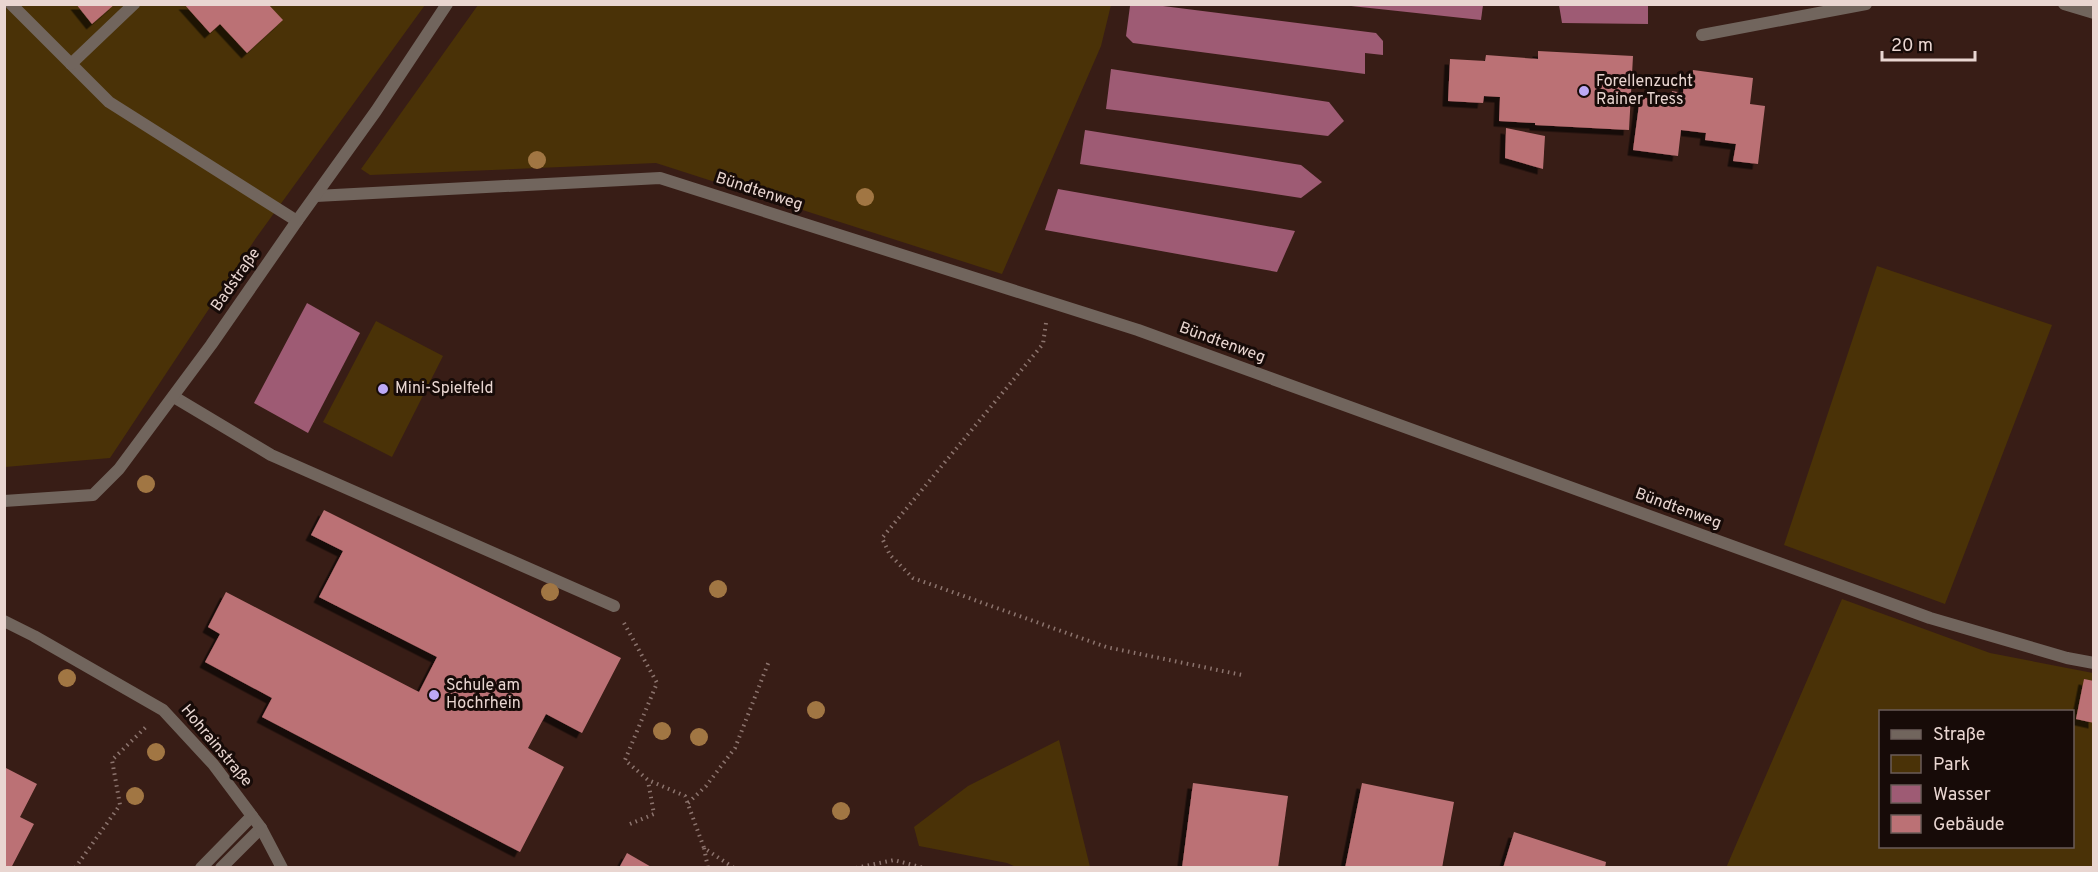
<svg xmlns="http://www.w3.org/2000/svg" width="2098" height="872" viewBox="0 0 2098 872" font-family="Overpass,sans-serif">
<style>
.green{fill:#4a3207;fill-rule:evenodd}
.water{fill:#9e5b74}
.building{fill:#bb7175;filter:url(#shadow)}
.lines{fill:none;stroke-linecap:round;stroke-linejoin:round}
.path{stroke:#8c746e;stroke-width:4;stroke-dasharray:1.5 4.5;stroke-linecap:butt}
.lane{stroke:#71655d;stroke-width:12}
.street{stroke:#71655d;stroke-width:12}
.tree{fill:#a17643}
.poi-dot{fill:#bda9f5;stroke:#170b08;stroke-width:2}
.labels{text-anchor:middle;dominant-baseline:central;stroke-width:6;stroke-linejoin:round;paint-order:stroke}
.poi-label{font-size:16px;fill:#e9d6d1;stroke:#170b08;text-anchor:start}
.street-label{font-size:16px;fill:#e9d6d1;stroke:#170b08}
</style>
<defs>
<filter id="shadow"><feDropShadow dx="-5.5" dy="5.5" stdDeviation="0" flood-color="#0009"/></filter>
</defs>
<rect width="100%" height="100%" fill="#381d16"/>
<g class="green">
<path d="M 5,5 L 425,5 L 256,238 L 110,458 L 5,467 Z"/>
<path d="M 478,5 L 478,4 L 1111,5 L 1101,46 L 1002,274 L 656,163 L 370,175 L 361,169 Z"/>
<path d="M 1877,266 L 2052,325 L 1945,604 L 1784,545 Z"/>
<path d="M 376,321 L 443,356 L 392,457 L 323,422 Z"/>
<path d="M 1842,599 L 1990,653 L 2093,673 L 2093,867 L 1726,868 ZM 1880,712 L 2072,712 L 2072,846 L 1880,846 Z"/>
<path d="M 1059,740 L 1090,867 L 1016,867 L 1007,863 L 919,846 L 914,827 L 968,786 Z"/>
</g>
<g class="water">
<path d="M 1133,5 L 1155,5 L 1376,33 L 1383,41 L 1383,55 L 1365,53 L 1365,74 L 1133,43 L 1126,36 L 1130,6 Z"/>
<path d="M 1342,5 L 1483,5 L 1481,20 Z"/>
<path d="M 1495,5 L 1648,5 L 1648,24 L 1562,23 L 1559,5 Z"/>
<path d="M 1111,69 L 1329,102 L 1344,121 L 1328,136 L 1106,109 Z"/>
<path d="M 1085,130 L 1301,165 L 1322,182 L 1301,198 L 1080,164 Z"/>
<path d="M 1058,189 L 1295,231 L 1277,272 L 1045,230 Z"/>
<path d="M 307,303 L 360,333 L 308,433 L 254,403 Z"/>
</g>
<g class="building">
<path d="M 76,4 L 115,4 L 92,24 Z"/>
<path d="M 184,4 L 268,4 L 283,20 L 247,53 L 220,24 L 210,33 Z"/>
<path d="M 1538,51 L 1633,56 L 1629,130 L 1535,125 L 1535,123 L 1499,121 L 1500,97 L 1484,96 L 1483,103 L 1448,101 L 1450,59 L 1485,61 L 1486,55 L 1538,59 Z"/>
<path d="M 1693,70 L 1753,78 L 1750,104 L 1765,106 L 1758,164 L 1733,161 L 1736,144 L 1705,140 L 1706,133 L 1681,130 L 1678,156 L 1633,150 L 1640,97 L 1671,102 L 1672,91 L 1683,93 L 1685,76 L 1692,81 Z"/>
<path d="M 1506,128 L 1545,136 L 1543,169 L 1505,158 Z"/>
<path d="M 324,510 L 621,658 L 582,733 L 546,714 L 528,748 L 564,767 L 520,852 L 262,717 L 272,698 L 205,662 L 220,634 L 208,627 L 226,592 L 419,692 L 437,657 L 319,597 L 343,551 L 311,535 Z"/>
<path d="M 2084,679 L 2094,681 L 2094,723 L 2076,719 Z"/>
<path d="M 4,767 L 37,784 L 20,817 L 34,824 L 11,868 L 4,868 Z"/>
<path d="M 1193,783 L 1288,796 L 1278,868 L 1182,868 Z"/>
<path d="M 1362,783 L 1454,802 L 1442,868 L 1345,868 Z"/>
<path d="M 1514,832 L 1606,862 L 1605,868 L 1503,868 Z"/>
<path d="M 627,853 L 653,868 L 619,868 Z"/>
</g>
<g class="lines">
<g class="path">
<path d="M 1046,323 L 1043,344 L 882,538 L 890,555 L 913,578 L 1106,647 L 1242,675"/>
<path d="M 624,623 L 657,683 L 625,760 L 648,780 L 685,796 L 704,848 L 734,868"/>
<path d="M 688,803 L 706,786 L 735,748 L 769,661"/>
<path d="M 630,824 L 654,814 L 648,781"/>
<path d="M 704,848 L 708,868"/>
<path d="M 75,868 L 120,805 L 112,760 L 148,725"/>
<path d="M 856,868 L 894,860 L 924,868"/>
</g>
<g class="lane">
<path d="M 11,4 L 109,102 L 297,221"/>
<path d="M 71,64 L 134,4"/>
<path d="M 174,397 L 271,455 L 614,606"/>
<path d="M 201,868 L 252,816"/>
<path d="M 221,868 L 261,828"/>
</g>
<g class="street">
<path d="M 2064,4 L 2094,13"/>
<path d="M 1702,35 L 1866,4"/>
<path d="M 316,196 L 660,178 L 1138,330 L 1930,618 L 2067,658 L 2094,663"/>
<path d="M 4,501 L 93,495 L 119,469 L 211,345 L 297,221 L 376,111 L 447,4"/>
<path d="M 4,621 L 34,636 L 163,710 L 213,764 L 261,828 L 282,868"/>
</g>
</g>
<g class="tree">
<circle cx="537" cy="160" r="9"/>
<circle cx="865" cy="197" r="9"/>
<circle cx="146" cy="484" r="9"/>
<circle cx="718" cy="589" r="9"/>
<circle cx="550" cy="592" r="9"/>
<circle cx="67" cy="678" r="9"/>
<circle cx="816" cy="710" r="9"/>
<circle cx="662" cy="731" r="9"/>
<circle cx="699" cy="737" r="9"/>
<circle cx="156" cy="752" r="9"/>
<circle cx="135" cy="796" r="9"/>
<circle cx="841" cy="811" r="9"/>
</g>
<g class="poi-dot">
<circle cx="1584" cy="91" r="6"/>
<circle cx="383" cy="389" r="6"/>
<circle cx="434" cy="695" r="6"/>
</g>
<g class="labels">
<g class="poi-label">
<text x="1596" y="82">Forellenzucht<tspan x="1596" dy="18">Rainer Tress</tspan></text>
<text x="395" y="389">Mini-Spielfeld</text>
<text x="446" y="686">Schule am<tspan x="446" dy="18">Hochrhein</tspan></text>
</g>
<g class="street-label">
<text transform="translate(759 192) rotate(18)">Bündtenweg</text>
<text transform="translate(236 280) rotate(-55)">Badstraße</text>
<text transform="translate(1222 343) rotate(20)">Bündtenweg</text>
<text transform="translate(1678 509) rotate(20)">Bündtenweg</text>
<text transform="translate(216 746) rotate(50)">Hohrainstraße</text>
</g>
</g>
<rect width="2098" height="872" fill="none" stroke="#e9d6d1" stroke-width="12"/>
<rect x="1879" y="710" width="195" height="138" fill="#170b08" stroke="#6b5c58" stroke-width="1.5"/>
<rect x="1891" y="730" width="30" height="9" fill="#71655d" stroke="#6b5c58" stroke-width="1.5"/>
<text x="1933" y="740" font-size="18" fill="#e9d6d1">Straße</text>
<rect x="1891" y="755" width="30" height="18" fill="#4a3207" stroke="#6b5c58" stroke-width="1.5"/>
<text x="1933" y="770" font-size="18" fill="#e9d6d1">Park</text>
<rect x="1891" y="785" width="30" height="18" fill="#9e5b74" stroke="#6b5c58" stroke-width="1.5"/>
<text x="1933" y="800" font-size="18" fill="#e9d6d1">Wasser</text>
<rect x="1891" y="815" width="30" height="18" fill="#bb7175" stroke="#6b5c58" stroke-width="1.5"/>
<text x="1933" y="830" font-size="18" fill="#e9d6d1">Gebäude</text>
<path d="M1882 51v9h93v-9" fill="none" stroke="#e9d6d1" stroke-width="3"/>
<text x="1891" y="51" font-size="18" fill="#e9d6d1" stroke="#170b08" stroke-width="4.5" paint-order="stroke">20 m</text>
</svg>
